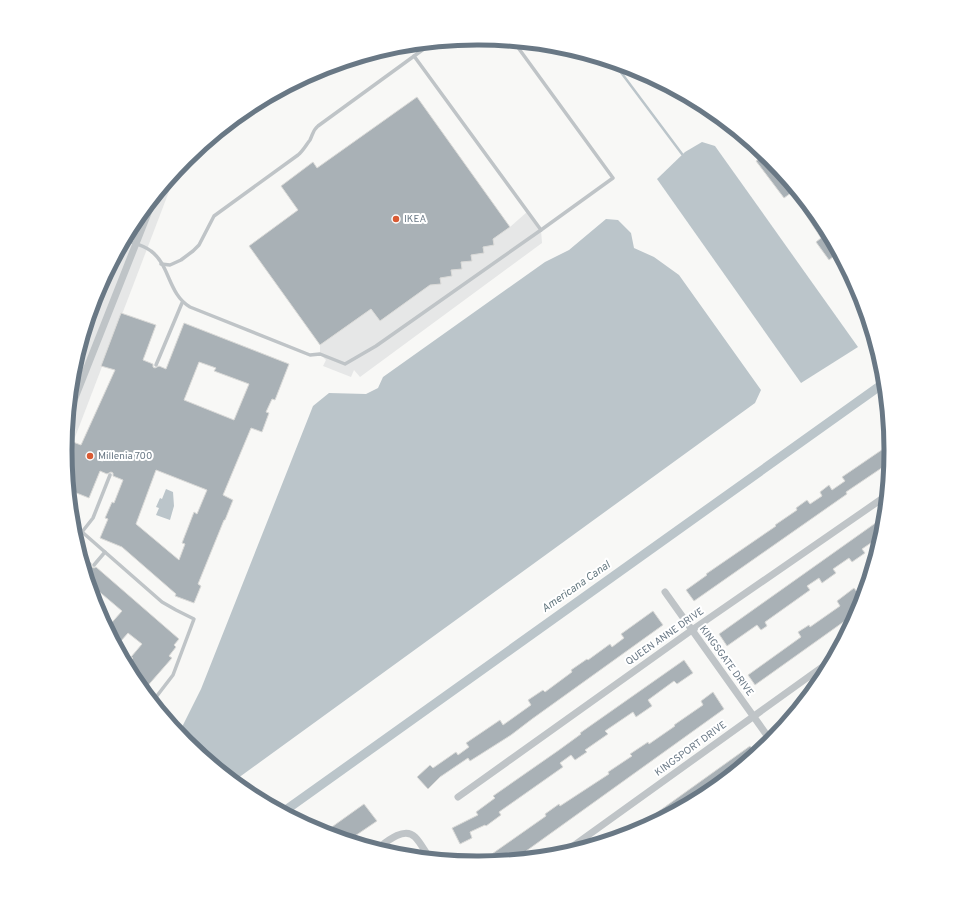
<svg xmlns="http://www.w3.org/2000/svg" width="956" height="901" viewBox="0 0 956 901" font-family="Overpass,sans-serif">
<style>
.built{fill:#e6e7e7}
.water{fill:#bbc5ca}
.lines{fill:none;stroke-linecap:round;stroke-linejoin:round}
.stream{stroke:#bbc5ca;stroke-width:2.5}
.canal{stroke:#bbc5ca;stroke-width:9}
.building{fill:#a9b1b6;stroke:#dadad8;fill-rule:evenodd}
.service{stroke:#bfc4c7;stroke-width:3.5}
.minor{stroke:#bfc4c7;stroke-width:7}
.poi-dot{fill:#d95b34;stroke:#fff;stroke-width:1.5}
.labels{text-anchor:middle;dominant-baseline:central;stroke-width:4;stroke-linejoin:round;paint-order:stroke}
.poi-label{font-size:10px;fill:#697885;stroke:#fff;text-anchor:start}
.street-label{font-size:10px;fill:#697885;stroke:#fff}
.water-label{font-size:11px;font-style:italic;fill:#657980;stroke:#fff}
.rim{fill:none;stroke:#697885;stroke-width:5}
</style>
<rect width="100%" height="100%" fill="#f8f8f6"/>
<g class="built">
<path d="M 173,174 L 173,181 L 74,440 L 66,454 L 73,370 L 97,292 L 135,221 Z"/>
<path d="M 527,212 L 541,230 L 542,243 L 360,377 L 354,370 L 351,377 L 323,366 L 326,360 L 320,354 L 320,345 L 371,309 L 380,321 L 430,285 L 441,284 L 440,278 L 451,270 L 462,269 L 461,262 L 472,261 L 471,255 L 483,247 L 494,245 L 493,239 L 510,227 Z"/>
</g>
<g class="water">
<path d="M 702,142 L 715,146 L 858,347 L 801,383 L 657,179 L 685,152 Z"/>
<path d="M 606,219 L 618,220 L 631,233 L 634,248 L 654,257 L 679,275 L 761,390 L 755,403 L 234,781 L 186,742 L 178,732 L 182,727 L 201,689 L 313,406 L 329,393 L 366,394 L 378,388 L 383,377 L 545,262 L 569,250 Z"/>
<path d="M 166,489 L 173,492 L 174,506 L 170,520 L 156,515 L 159,508 L 156,507 L 160,498 L 162,499 Z"/>
</g>
<g class="lines">
<path class="stream" d="M 614,63 L 682,154"/>
<path class="canal" d="M 283,812 L 884,383"/>
</g>
<g class="building">
<path d="M 417,97 L 510,227 L 493,239 L 494,245 L 483,247 L 484,253 L 471,255 L 472,261 L 461,262 L 462,269 L 451,270 L 452,276 L 440,278 L 441,284 L 430,285 L 380,321 L 371,309 L 320,345 L 249,246 L 298,210 L 281,186 L 313,162 L 317,168 Z"/>
<path d="M 765,155 L 770,159 L 795,190 L 784,198 L 756,161 Z"/>
<path d="M 799,194 L 821,222 L 838,253 L 829,260 L 816,242 L 821,238 L 795,198 Z"/>
<path d="M 121,313 L 156,325 L 143,360 L 153,364 L 153,367 L 155,368 L 159,366 L 166,369 L 184,323 L 289,364 L 275,400 L 272,399 L 266,412 L 269,413 L 262,432 L 251,428 L 223,495 L 233,500 L 225,520 L 224,520 L 198,584 L 201,586 L 194,603 L 175,596 L 176,594 L 122,547 L 100,538 L 108,519 L 105,518 L 112,502 L 114,503 L 123,480 L 113,476 L 113,473 L 111,472 L 107,474 L 100,471 L 89,498 L 69,490 L 66,459 L 73,442 L 81,445 L 115,370 L 101,366 ZM 199,362 L 216,368 L 214,371 L 249,384 L 234,420 L 184,400 ZM 156,470 L 207,490 L 197,514 L 194,512 L 182,543 L 185,544 L 179,560 L 136,524 Z"/>
<path d="M 886,447 L 890,453 L 889,463 L 846,492 L 847,494 L 694,601 L 686,590 L 707,575 L 706,574 L 776,526 L 775,525 L 797,510 L 796,508 L 807,500 L 810,504 L 822,496 L 820,492 L 829,485 L 832,490 L 845,481 L 842,477 Z"/>
<path d="M 884,517 L 881,536 L 862,549 L 865,553 L 852,562 L 849,558 L 833,569 L 836,573 L 822,583 L 819,578 L 807,586 L 810,590 L 765,622 L 767,626 L 761,630 L 757,625 L 727,646 L 719,634 Z"/>
<path d="M 80,554 L 91,563 L 92,567 L 94,568 L 96,567 L 179,639 L 174,645 L 176,647 L 169,656 L 172,658 L 144,690 L 135,679 L 127,665 L 133,658 L 131,657 L 142,644 L 128,633 L 121,641 L 119,639 L 116,644 L 107,628 L 122,611 L 89,583 Z"/>
<path d="M 866,587 L 859,609 L 855,616 L 850,620 L 849,618 L 755,685 L 748,675 L 801,637 L 798,632 L 809,625 L 810,627 L 840,606 L 837,601 L 854,588 L 857,592 Z"/>
<path d="M 653,611 L 663,625 L 532,719 L 511,735 L 470,761 L 468,758 L 440,777 L 428,789 L 417,777 L 430,765 L 433,768 L 456,752 L 458,755 L 469,747 L 466,743 L 500,720 L 503,725 L 531,705 L 528,700 L 543,690 L 545,692 L 572,672 L 571,670 L 587,659 L 588,660 L 610,644 L 612,647 L 624,638 L 621,634 Z"/>
<path d="M 684,660 L 693,673 L 677,684 L 674,681 L 648,700 L 652,706 L 636,717 L 633,712 L 605,731 L 608,734 L 585,750 L 587,752 L 575,760 L 571,755 L 560,763 L 563,767 L 499,812 L 501,815 L 486,826 L 485,825 L 470,832 L 472,838 L 460,844 L 452,828 L 478,815 L 476,812 L 495,798 L 493,796 L 559,750 L 581,734 L 580,733 Z"/>
<path d="M 713,692 L 724,709 L 515,859 L 479,863 L 546,816 L 545,814 L 559,804 L 560,806 L 609,774 L 608,772 L 632,756 L 630,754 L 648,742 L 649,744 L 675,726 L 674,725 L 703,705 L 701,701 Z"/>
<path d="M 750,746 L 756,753 L 707,794 L 643,828 L 641,824 Z"/>
<path d="M 364,804 L 377,821 L 349,840 L 333,836 L 329,829 Z"/>
</g>
<g class="lines">
<g class="service">
<path d="M 414,56 L 541,230"/>
<path d="M 125,240 C 133,243 144,245 151,251 C 170,265 168,294 190,307 L 310,355 L 320,354 L 345,364 L 376,346 L 541,230 L 613,178 L 514,42"/>
<path d="M 161,264 L 170,265 L 181,260 L 193,251 L 199,245 L 214,216 L 298,155 C 303,151 306,145 310,140 C 313,134 313,130 318,126 L 432,43"/>
<path d="M 156,365 L 182,303"/>
<path d="M 73,524 L 162,602 L 176,610 L 194,619 L 173,675 L 153,701"/>
<path d="M 82,532 L 93,518 L 110,475"/>
<path d="M 94,565 L 105,552"/>
</g>
<g class="minor">
<path d="M 93,307 L 102,283"/>
<path d="M 69,413 L 154,198"/>
<path d="M 665,592 L 771,741"/>
<path d="M 458,797 L 692,630 L 886,496"/>
<path d="M 377,849 C 386,842 404,826 415,837 C 421,843 425,852 430,858"/>
<path d="M 562,854 L 832,660"/>
</g>
</g>
<g class="poi-dot">
<circle cx="396" cy="219" r="4"/>
<circle cx="90" cy="456" r="4"/>
</g>
<g class="labels">
<g class="poi-label">
<text x="404" y="219">IKEA</text>
<text x="98" y="456">Millenia 700</text>
</g>
<g class="street-label">
<text transform="translate(665 637) rotate(-35)">QUEEN ANNE DRIVE</text>
<text transform="translate(726 661) rotate(54)">KINGSGATE DRIVE</text>
<text transform="translate(691 749) rotate(-36)">KINGSPORT DRIVE</text>
</g>
<g class="water-label">
<text transform="translate(576 587) rotate(-35)">Americana Canal</text>
</g>
</g>
<path d="M0 0H956V901H0ZM477 45H479A405 405 0 0 1 884 450V451A405 405 0 0 1 479 856H477A405 405 0 0 1 72 451V450A405 405 0 0 1 477 45Z" fill="#fff" fill-rule="evenodd"/>
<path class="rim" d="M477 45H479A405 405 0 0 1 884 450V451A405 405 0 0 1 479 856H477A405 405 0 0 1 72 451V450A405 405 0 0 1 477 45Z"/>
</svg>
